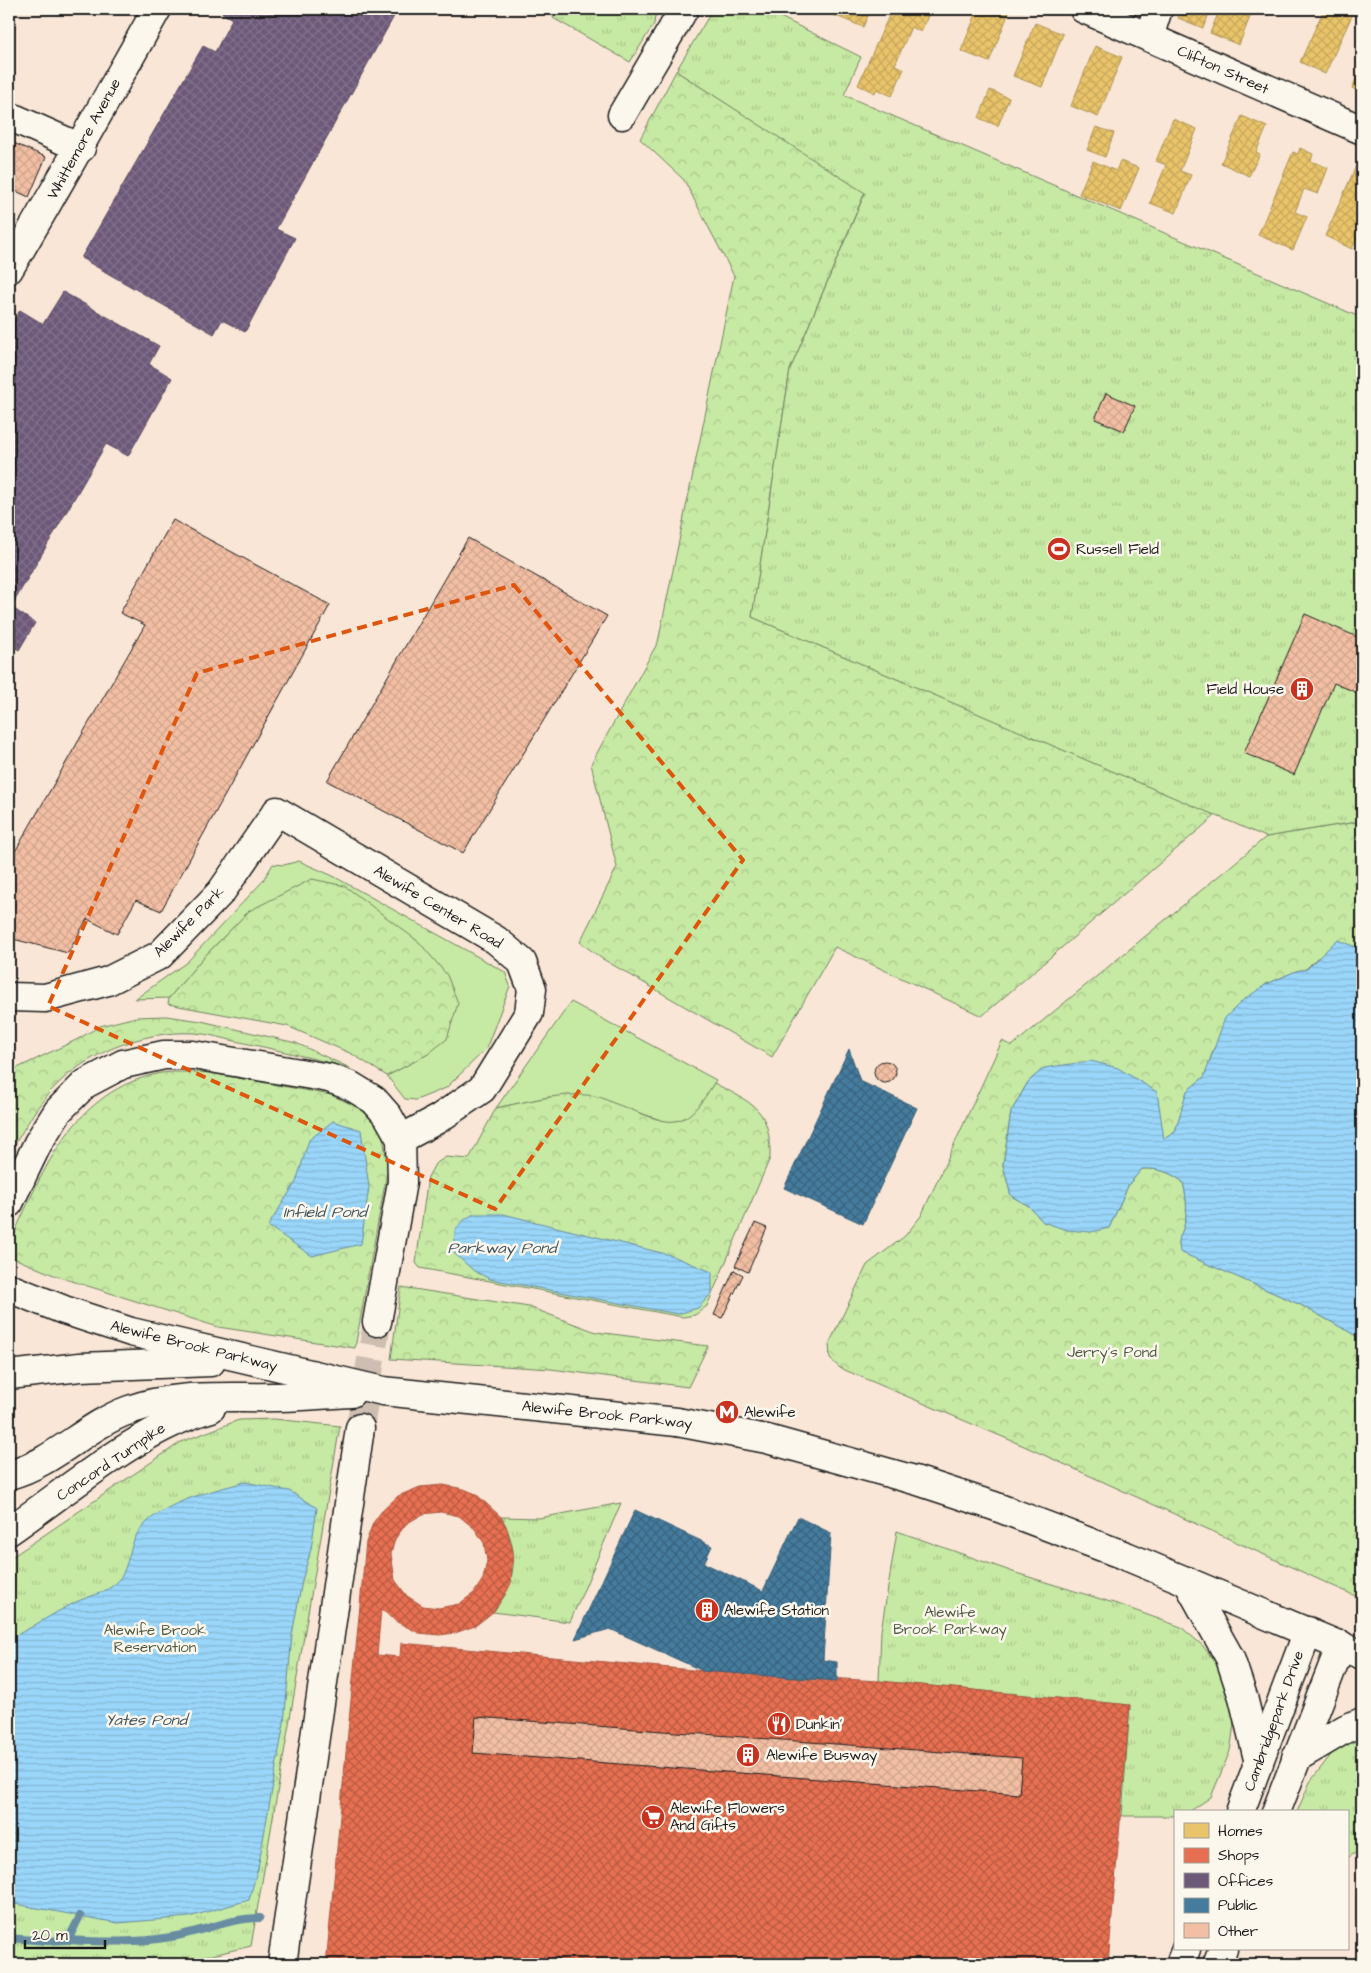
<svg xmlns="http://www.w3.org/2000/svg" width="1371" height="1973" viewBox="0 0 1371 1973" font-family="'Architects Daughter',sans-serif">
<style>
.grass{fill:#c6e9a3;stroke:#718260}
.forest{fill:url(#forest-crowns);stroke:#718260}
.park{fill:url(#park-tufts);stroke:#718260}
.water{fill:url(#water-rules);stroke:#678ca1}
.homes{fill:url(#homes-cross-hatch);stroke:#ac9253}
.shops{fill:url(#shops-cross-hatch);stroke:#aa5641;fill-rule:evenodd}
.offices{fill:url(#offices-cross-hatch);stroke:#55475e}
.public{fill:url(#public-cross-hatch);stroke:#395e76}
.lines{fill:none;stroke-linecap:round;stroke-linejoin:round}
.stream{stroke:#678ca1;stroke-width:8}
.building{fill:url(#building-cross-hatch);stroke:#1c1c1c}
.major-tunnel{stroke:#cdbeb1;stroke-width:28;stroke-dasharray:28 14;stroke-linecap:butt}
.minor-casing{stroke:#1c1c1c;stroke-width:31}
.major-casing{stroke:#1c1c1c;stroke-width:31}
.highway-casing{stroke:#1c1c1c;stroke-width:31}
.minor{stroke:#fbf7ec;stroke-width:28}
.major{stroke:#fbf7ec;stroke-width:28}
.highway{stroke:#fbf7ec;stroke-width:28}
.highway-bridge-casing{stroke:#1c1c1c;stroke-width:31;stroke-linecap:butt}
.highway-bridge{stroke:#fbf7ec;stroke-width:28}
.marked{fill:none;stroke:#de560d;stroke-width:4;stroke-dasharray:10 6;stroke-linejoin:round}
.labels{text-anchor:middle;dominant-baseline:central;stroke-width:5;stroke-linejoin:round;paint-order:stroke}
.street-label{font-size:15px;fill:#1c1c1c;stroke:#fbf7ec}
.poi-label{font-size:15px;fill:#1c1c1c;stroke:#fbf7ec;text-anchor:start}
.park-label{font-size:15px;fill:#4f5a44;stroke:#fbf7ec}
.water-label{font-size:16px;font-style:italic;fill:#42545f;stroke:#fbf7ec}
</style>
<defs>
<pattern id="forest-crowns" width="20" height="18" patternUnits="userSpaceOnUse" patternTransform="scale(1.25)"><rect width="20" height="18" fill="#c6e9a3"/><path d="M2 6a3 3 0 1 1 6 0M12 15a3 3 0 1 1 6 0" fill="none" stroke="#aac78c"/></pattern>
<pattern id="park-tufts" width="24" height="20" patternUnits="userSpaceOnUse" patternTransform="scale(1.25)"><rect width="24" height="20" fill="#c6e9a3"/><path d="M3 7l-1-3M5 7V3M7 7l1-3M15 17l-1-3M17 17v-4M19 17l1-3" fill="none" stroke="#aac78c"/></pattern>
<pattern id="water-rules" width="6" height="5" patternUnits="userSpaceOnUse" patternTransform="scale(1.25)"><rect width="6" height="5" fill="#99d6fa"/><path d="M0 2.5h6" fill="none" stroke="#83b7d6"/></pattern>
<pattern id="homes-cross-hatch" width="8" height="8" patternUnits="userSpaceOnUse" patternTransform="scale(1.25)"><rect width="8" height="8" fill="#e9c46a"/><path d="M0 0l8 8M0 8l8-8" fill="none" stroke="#c7a85b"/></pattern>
<pattern id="shops-cross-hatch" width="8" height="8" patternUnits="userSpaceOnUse" patternTransform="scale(1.25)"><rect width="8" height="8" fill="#e76f51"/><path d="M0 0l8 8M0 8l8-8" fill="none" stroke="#ba5a42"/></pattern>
<pattern id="offices-cross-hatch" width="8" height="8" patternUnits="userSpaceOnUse" patternTransform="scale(1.25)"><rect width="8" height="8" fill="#6d597a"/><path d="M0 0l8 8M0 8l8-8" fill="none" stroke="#80728a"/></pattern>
<pattern id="public-cross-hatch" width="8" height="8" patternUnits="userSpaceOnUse" patternTransform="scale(1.25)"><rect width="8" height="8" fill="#457b9d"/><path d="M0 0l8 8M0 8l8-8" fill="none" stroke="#39647f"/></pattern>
<pattern id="building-cross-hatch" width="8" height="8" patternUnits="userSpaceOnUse" patternTransform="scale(1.25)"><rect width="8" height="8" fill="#f3bfa4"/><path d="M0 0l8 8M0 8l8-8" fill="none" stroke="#d0a48d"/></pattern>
</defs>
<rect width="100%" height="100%" fill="#f9e6d6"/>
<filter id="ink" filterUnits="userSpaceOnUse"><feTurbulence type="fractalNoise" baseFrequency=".02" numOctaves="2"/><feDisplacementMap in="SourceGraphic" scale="10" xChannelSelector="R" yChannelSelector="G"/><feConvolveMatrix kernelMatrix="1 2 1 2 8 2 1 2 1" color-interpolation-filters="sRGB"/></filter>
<g filter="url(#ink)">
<g class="grass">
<path d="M 299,861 L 333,876 L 505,972 L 510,986 L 486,1049 L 446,1088 L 416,1100 L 405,1099 L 387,1076 L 428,1054 L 249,911 L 201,960 L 169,998 L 135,999 L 187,962 L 262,882 L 273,864 L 284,865 Z"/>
<path d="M 571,1002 L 716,1080 L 702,1104 L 686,1118 L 670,1123 L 640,1113 L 549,1097 L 496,1108 Z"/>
</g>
<g class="forest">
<path d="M 676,71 L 865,192 L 790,370 L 752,617 L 1216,815 L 982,1016 L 835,947 L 772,1057 L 601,958 L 580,942 L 617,867 L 591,764 L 658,642 L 734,276 L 684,180 L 640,139 Z"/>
<path d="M 1362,821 L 1362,934 L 1359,948 L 1317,958 L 1306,969 L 1296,971 L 1265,985 L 1214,1048 L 1204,1077 L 1187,1091 L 1175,1132 L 1164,1139 L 1162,1132 L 1044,1068 L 1028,1082 L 1011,1112 L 1003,1165 L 1011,1196 L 1029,1206 L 1043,1222 L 1109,1228 L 1129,1184 L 1142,1169 C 1158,1168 1170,1172 1183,1182 C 1186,1195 1188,1208 1185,1222 C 1182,1237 1177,1234 1181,1252 L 1301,1305 L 1362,1339 L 1362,1599 L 1024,1446 L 840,1368 L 830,1359 L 829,1344 L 867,1265 L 905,1236 L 921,1216 L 1002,1041 L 1012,1046 L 1266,837 Z"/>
<path d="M 312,879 L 345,886 L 419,942 L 447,975 L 458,1003 L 447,1039 L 428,1054 L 387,1076 L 352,1054 L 287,1026 L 168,1004 L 169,998 L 201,960 L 249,911 Z"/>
<path d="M 166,1016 L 201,1021 L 296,1043 L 350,1068 C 312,1058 274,1049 235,1041 C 222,1038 208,1034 195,1033 C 142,1030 83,1054 49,1093 C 33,1111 22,1134 9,1153 L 9,1072 L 78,1039 L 100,1026 L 136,1017 Z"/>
<path d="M 206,1072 L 331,1095 L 360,1108 L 382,1131 L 388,1167 L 355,1348 L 218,1327 L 56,1276 L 9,1256 L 9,1245 C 41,1175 70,1096 152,1075 C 168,1070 189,1073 206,1072 Z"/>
<path d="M 714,1083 C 754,1104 771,1109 770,1158 L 707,1306 L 695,1315 L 683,1317 L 420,1268 L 416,1263 L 428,1177 L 435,1164 L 446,1157 L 469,1159 L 496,1108 C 526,1102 564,1091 595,1096 C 602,1097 610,1102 616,1104 C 669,1123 681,1138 714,1083 Z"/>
<path d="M 401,1287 L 529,1307 L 596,1332 L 708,1346 L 688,1387 L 551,1369 L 391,1359 Z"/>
</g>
<g class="park">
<path d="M 556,9 L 656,9 L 654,24 L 630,62 L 553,18 Z"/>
<path d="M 713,9 L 764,9 L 861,57 L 844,95 L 1362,318 L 1362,821 L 1266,837 L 752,617 L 790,370 L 865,193 L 676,71 Z"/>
<path d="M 274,1419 L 340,1426 L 251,1946 L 174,1964 L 9,1964 L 9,1559 L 181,1442 L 239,1420 Z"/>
<path d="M 621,1503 L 570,1622 L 493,1612 C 517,1583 520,1549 501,1517 L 539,1518 Z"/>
<path d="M 897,1531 L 1016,1573 L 1117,1604 L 1181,1627 L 1203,1646 L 1220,1668 L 1232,1702 L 1234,1725 L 1230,1751 L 1211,1797 L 1189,1812 L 1175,1812 L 1175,1816 L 1122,1816 L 1130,1705 L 879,1681 L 881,1631 Z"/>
<path d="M 1362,1735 L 1362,1849 L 1347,1858 L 1347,1812 L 1297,1812 L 1310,1782 L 1333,1752 Z"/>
</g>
<g class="water">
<path d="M 1362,934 L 1362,1339 L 1301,1305 L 1180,1252 C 1177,1234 1182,1237 1185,1222 C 1188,1208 1186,1195 1183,1182 C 1170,1172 1158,1168 1142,1169 L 1129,1184 L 1109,1228 L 1091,1232 L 1067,1230 L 1043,1222 L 1029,1206 L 1011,1196 L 1003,1165 L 1011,1112 L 1028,1082 L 1044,1068 L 1091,1061 L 1118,1068 L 1157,1092 L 1164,1139 L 1175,1132 L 1187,1091 L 1204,1077 L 1225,1018 L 1242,1001 L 1265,985 L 1296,971 L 1307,969 L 1337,940 L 1359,948 Z"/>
<path d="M 333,1121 L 361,1130 L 369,1187 L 361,1244 L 312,1256 L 268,1226 L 296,1182 L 309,1140 Z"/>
<path d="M 474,1214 L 503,1214 L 670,1255 L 712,1272 L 712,1293 L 698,1308 L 678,1314 L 490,1279 L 474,1271 L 453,1252 C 455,1229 454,1225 474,1214 Z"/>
<path d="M 245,1482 L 289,1491 L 317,1508 L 311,1549 L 302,1581 L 292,1635 L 284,1723 L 258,1868 L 249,1900 L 189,1917 L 118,1923 L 10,1903 L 9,1639 C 32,1628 53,1613 76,1602 C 87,1597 104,1593 114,1585 C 128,1575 128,1549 137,1534 C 156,1503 212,1491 245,1482 Z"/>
</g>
<g class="homes">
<path d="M 819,9 L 871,9 L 863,27 Z"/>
<path d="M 892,9 L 931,9 L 921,32 L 911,27 L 895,65 L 904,69 L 892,96 L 876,89 L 875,93 L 858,85 Z"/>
<path d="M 978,9 L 1010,10 L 989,62 L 961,51 Z"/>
<path d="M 1182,9 L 1211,9 L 1203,28 L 1178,18 Z"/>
<path d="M 1220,9 L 1253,9 L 1239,45 L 1210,33 Z"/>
<path d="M 1324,9 L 1355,9 L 1325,74 L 1300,62 Z"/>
<path d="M 1035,23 L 1063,34 L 1042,87 L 1013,76 Z"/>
<path d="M 1095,46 L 1122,57 L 1098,117 L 1071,106 Z"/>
<path d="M 1362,66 L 1362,93 L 1352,88 Z"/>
<path d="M 990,90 L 1009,98 L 998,126 L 979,118 Z"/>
<path d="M 1242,116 L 1267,127 L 1256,152 L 1260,154 L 1249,176 L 1221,163 Z"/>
<path d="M 1173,119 L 1197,129 L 1180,171 L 1191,175 L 1176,213 L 1150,203 L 1166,165 L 1156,161 Z"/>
<path d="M 1096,127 L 1114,133 L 1105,157 L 1087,150 Z"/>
<path d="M 1300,148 L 1313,154 L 1311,161 L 1328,168 L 1318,194 L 1304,189 L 1295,212 L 1307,217 L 1293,250 L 1258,235 L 1293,152 L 1298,154 Z"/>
<path d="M 1093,161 L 1116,171 L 1120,161 L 1139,168 L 1121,211 L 1079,194 Z"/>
<path d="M 1356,166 L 1362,169 L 1362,226 L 1352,249 L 1325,236 Z"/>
</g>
<path class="shops" d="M 443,1485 L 464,1489 L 476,1494 L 501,1517 L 506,1526 L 513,1551 L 511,1583 L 505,1595 L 493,1612 L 475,1626 L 455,1633 L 439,1635 L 419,1633 L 397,1622 L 381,1609 L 377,1655 L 400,1657 L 401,1643 L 703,1671 L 879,1681 L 1130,1705 L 1108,1964 L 326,1964 L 366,1542 L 373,1523 L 381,1512 L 398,1496 L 420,1487 ZM 441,1512 L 459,1516 L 475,1529 L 484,1543 L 487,1561 L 483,1579 L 474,1593 L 459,1604 L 439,1608 L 423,1606 L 407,1596 L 395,1580 L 391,1554 L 395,1539 L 406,1524 L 423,1514 Z"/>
<g class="offices">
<path d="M 224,9 L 398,9 L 276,229 L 295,238 L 245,332 L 222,320 L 214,334 L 81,258 L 203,46 L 215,52 L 232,19 L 222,13 Z"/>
<path d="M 63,292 L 159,346 L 149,364 L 172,378 L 128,456 L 106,444 L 11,607 L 35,623 L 19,650 L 9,644 L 9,329 L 20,310 L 43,324 Z"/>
</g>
<g class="public">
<path d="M 849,1049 L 860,1081 L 917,1108 L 863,1224 L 784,1188 Z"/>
<path d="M 635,1510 L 712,1546 L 704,1563 L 763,1591 L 798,1517 L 831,1533 L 823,1660 L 837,1662 L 837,1681 L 703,1671 L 610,1629 L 575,1639 Z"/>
</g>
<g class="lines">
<g class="stream">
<path d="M 9,1938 L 46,1941 L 68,1940 L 80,1916"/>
<path d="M 68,1940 C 103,1942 137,1943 171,1937 C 202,1932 229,1918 260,1918"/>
</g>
</g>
<g class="building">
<path d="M 9,141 L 46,157 L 29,197 L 9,188 Z"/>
<path d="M 1106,393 L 1135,406 L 1124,431 L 1095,419 Z"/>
<path d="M 173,520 L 330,605 L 161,911 L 136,900 L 117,934 L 87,919 L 68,953 L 9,938 L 9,862 L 145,625 L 120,613 Z"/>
<path d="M 468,538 L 607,616 L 463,853 L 327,781 Z"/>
<path d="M 1305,614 L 1362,639 L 1362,695 L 1334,683 L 1294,775 L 1244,753 Z"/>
<circle cx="885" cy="1072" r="11"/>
<path d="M 755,1223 L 767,1228 L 748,1272 L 735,1266 Z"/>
<path d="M 734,1270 L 743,1275 L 722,1318 L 714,1315 Z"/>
<path d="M 476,1717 L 1022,1758 L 1019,1794 L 473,1753 Z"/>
</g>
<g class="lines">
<path class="major-tunnel" d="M 360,1428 L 377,1322"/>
<g class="minor-casing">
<g id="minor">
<path d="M 1084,9 L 1362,130"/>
<path d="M 1149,37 L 1158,9"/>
<path d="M 622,115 L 684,9"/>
<path d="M 9,116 L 81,148"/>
<path d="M 9,269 C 60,183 108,96 157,9"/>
<path d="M 9,997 L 45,998 L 108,981 L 160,955 L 221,892 L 277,811 L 496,940 L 522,962 L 532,989 L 529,1013 L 482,1089 L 438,1119 L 401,1139"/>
</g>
</g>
<g class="major-casing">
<g id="major">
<path d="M 9,1203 L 38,1143 L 58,1111 L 85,1084 L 123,1064 L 164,1055 L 193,1055 L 329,1078 L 351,1086 L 374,1100 L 388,1116 L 401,1139 L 402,1182 L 377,1322"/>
<path d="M 1240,1812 L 1308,1631"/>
<path d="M 1276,1812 L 1341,1645"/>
<path d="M 282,1964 L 360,1428"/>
<path d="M 1180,1964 L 1186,1949"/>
<path d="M 1217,1964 L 1223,1949"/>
</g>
</g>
<g class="highway-casing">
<g id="highway">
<path d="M 9,1187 L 21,1178"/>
<path d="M 9,1288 L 64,1310 L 131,1332 L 383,1391 L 677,1422"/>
<path d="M 9,1375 L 80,1367 L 211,1362"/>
<path d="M 767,1439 L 918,1481 L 994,1506 L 1126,1556 L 1362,1655"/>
<path d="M 9,1475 C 54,1463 85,1426 129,1410 C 175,1393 227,1398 275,1397 C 301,1397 326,1394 351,1393"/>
<path d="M 9,1531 C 70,1489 140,1428 211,1408"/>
<path d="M 1187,1581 L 1230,1658 L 1243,1697 L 1259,1763"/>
<path d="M 1296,1758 L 1345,1729 L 1362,1722"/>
</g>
</g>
<use href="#minor" class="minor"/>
<use href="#major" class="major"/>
<use href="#highway" class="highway"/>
<g class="highway-bridge-casing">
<path id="highway-bridge" d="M 677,1422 L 767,1439"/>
</g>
<use href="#highway-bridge" class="highway-bridge"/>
</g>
</g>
<path class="marked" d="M 514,585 L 743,860 L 495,1209 L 48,1006 L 197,673 Z"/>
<defs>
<g id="stadium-disc" transform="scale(1.25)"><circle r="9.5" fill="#c8321e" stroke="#fbf7ec"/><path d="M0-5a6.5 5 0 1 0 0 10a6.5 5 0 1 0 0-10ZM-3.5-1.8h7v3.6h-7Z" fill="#fff"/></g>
<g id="building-disc" transform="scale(1.25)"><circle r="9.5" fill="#c8321e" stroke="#fbf7ec"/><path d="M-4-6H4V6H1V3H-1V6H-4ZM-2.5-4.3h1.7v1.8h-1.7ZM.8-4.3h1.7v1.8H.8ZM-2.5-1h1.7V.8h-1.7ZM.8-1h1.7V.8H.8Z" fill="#fff"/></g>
<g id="metro-disc" transform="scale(1.25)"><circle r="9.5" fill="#c8321e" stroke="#fbf7ec"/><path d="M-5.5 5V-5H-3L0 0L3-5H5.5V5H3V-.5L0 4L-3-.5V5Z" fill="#fff"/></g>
<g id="restaurant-disc" transform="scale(1.25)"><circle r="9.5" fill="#c8321e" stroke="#fbf7ec"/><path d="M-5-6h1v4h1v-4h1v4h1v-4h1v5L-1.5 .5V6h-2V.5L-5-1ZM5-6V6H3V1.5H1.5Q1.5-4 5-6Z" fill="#fff"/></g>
<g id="supermarket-disc" transform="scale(1.25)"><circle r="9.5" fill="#c8321e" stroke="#fbf7ec"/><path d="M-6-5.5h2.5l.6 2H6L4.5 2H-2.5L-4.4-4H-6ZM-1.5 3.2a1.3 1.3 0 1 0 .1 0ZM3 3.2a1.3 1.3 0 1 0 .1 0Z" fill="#fff"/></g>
</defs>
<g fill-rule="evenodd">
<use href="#stadium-disc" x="1059" y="549"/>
<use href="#building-disc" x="1302" y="689"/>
<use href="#metro-disc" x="727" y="1412"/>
<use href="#building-disc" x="707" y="1610"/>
<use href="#restaurant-disc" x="779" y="1724"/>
<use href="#building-disc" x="748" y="1755"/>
<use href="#supermarket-disc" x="653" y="1817"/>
</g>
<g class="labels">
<g class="street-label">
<text transform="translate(1223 70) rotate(24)">Clifton Street</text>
<text transform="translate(84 139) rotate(-61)">Whittemore Avenue</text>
<text transform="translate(438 907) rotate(31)">Alewife Center Road</text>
<text transform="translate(189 922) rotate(-45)">Alewife Park</text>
<text transform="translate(194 1346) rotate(14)">Alewife Brook Parkway</text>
<text transform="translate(607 1415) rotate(6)">Alewife Brook Parkway</text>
<text transform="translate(111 1462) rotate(-34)">Concord Turnpike</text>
<text transform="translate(1274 1721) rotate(-70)">Cambridgepark Drive</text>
</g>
<g class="poi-label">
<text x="1076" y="549">Russell Field</text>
<text x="1284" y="689" text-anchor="end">Field House</text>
<text x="744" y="1412">Alewife</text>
<text x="724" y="1610">Alewife Station</text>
<text x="796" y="1724">Dunkin'</text>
<text x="766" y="1755">Alewife Busway</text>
<text x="670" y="1808">Alewife Flowers<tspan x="670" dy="17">And Gifts</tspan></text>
</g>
<g class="park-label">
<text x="1112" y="1352">Jerry's Pond</text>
<text x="950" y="1612">Alewife<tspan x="950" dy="17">Brook Parkway</tspan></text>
<text x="155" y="1630">Alewife Brook<tspan x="155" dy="17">Reservation</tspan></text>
</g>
<g class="water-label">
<text x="325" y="1212">Infield Pond</text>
<text x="502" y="1248">Parkway Pond</text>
<text x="146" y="1720">Yates Pond</text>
</g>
</g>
<rect width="1371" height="1973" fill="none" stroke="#fbf7ec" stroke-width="30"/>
<rect x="15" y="15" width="1341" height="1943" fill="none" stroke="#1c1c1c" stroke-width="2" filter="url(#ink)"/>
<rect x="1174" y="1810" width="175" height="140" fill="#fbf7ec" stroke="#a29f99"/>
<rect x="1184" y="1823" width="25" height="15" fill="#e9c46a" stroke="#a29f99"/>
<text x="1218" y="1836" font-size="15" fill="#1c1c1c">Homes</text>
<rect x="1184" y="1848" width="25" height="15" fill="#e76f51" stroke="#a29f99"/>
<text x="1218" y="1860" font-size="15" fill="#1c1c1c">Shops</text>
<rect x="1184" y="1873" width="25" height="15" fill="#6d597a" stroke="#a29f99"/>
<text x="1218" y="1886" font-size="15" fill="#1c1c1c">Offices</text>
<rect x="1184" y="1898" width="25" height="15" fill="#457b9d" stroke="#a29f99"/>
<text x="1218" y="1910" font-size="15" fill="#1c1c1c">Public</text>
<rect x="1184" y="1923" width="25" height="15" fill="#f3bfa4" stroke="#a29f99"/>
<text x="1218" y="1936" font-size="15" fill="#1c1c1c">Other</text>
<path d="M25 1940v8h80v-8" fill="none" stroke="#1c1c1c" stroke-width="2.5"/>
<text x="32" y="1940" font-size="15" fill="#1c1c1c" stroke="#fbf7ec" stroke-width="4" paint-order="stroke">20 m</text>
</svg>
